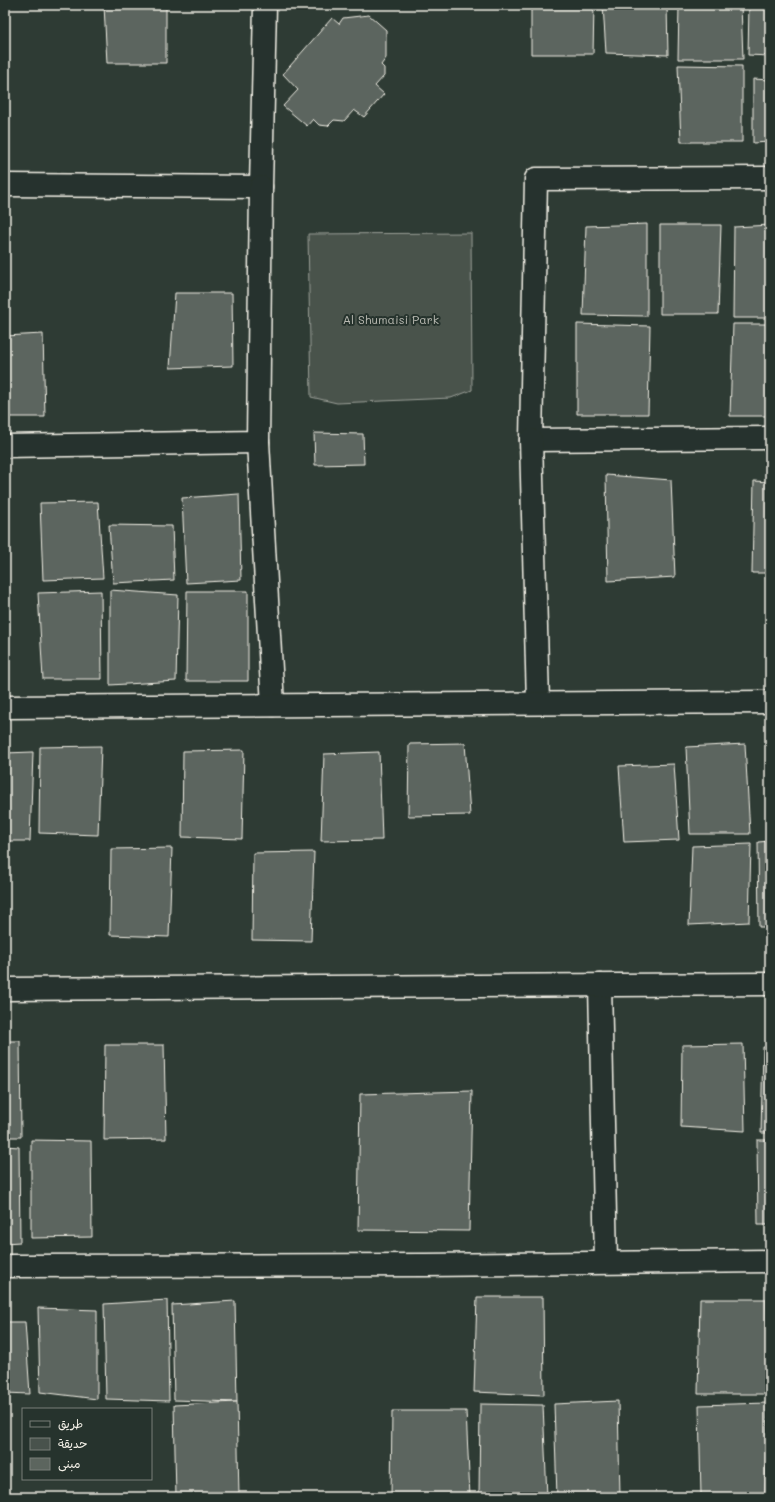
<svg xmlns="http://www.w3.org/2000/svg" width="775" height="1502" viewBox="0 0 775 1502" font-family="Mali,'Playpen Sans Arabic',sans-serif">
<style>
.green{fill:#48524c;stroke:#9ea29a}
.building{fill:#5c655e;stroke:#f4f1e8}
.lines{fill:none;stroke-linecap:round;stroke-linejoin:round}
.street-casing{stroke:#f4f1e8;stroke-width:25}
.secondary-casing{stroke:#f4f1e8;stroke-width:25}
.street{stroke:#26332d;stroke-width:22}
.secondary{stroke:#26332d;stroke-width:22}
.labels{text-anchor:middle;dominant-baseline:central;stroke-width:4;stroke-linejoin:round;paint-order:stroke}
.park-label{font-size:12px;fill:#b8b9b1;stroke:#26332d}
</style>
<rect width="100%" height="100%" fill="#2e3b34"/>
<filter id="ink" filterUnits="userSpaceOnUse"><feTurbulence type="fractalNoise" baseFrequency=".025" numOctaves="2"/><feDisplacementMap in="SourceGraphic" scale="8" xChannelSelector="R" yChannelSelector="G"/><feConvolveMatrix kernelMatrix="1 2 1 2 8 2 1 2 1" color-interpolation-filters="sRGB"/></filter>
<g filter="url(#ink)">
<path class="green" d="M 471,233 L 472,390 L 451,398 L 337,403 L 311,397 L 308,234 Z"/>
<g class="building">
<path d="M 104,5 L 166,5 L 166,63 L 107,63 Z"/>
<path d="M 531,5 L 594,5 L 593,54 L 531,54 Z"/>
<path d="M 603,5 L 667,5 L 668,55 L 606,53 Z"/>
<path d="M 679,5 L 741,5 L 743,59 L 678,59 Z"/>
<path d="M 749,5 L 770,5 L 770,56 L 748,55 Z"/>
<path d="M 369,15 L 386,30 L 386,58 L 381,65 L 384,68 L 384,76 L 375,86 L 384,94 L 364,117 L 354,110 L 344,121 L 334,120 L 328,126 L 319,125 L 313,119 L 307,126 L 283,106 L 298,90 L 283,74 L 332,18 L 339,24 L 343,18 Z"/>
<path d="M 678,65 L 742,66 L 742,142 L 681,142 Z"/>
<path d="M 753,79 L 770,80 L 770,142 L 753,143 Z"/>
<path d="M 647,224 L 647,316 L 583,315 L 586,226 Z"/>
<path d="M 660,225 L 721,225 L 718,314 L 660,314 Z"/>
<path d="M 770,225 L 770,318 L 733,318 L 734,227 Z"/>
<path d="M 175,293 L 232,293 L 233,366 L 170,368 Z"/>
<path d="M 577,324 L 650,326 L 648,414 L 577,414 Z"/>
<path d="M 733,324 L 770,324 L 770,416 L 730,416 Z"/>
<path d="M 43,334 L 45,417 L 5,417 L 5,336 Z"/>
<path d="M 314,433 L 363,434 L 364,464 L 315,465 Z"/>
<path d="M 606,475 L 671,480 L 675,577 L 608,581 Z"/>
<path d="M 754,481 L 770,482 L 770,573 L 752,573 Z"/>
<path d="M 239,494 L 241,580 L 186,583 L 182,498 Z"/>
<path d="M 98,502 L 103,578 L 43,580 L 40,503 Z"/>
<path d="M 109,525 L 172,526 L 174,580 L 113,583 Z"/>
<path d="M 110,590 L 178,595 L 176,681 L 110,685 Z"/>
<path d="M 101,591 L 102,679 L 43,679 L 38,593 Z"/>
<path d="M 187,591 L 248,591 L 248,681 L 186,681 Z"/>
<path d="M 465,743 L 470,815 L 408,816 L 409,744 Z"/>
<path d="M 745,744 L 750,834 L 690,834 L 686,747 Z"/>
<path d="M 101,746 L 98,835 L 39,833 L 40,747 Z"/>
<path d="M 244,750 L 242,839 L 182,837 L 183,751 Z"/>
<path d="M 33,752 L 30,841 L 5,841 L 5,753 Z"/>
<path d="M 379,752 L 382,840 L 321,841 L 324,754 Z"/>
<path d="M 674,764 L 679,840 L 624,842 L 619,766 Z"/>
<path d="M 770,841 L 770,927 L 759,927 L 758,842 Z"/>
<path d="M 751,844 L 749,922 L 689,925 L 692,846 Z"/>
<path d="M 172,848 L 169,937 L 110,935 L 111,849 Z"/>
<path d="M 314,852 L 311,941 L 252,940 L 253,853 Z"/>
<path d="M 5,1041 L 20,1041 L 21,1137 L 5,1137 Z"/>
<path d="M 743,1044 L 745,1131 L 681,1127 L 682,1045 Z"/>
<path d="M 105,1045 L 164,1045 L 166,1139 L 104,1140 Z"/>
<path d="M 763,1047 L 770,1047 L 770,1133 L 761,1133 Z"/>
<path d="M 472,1091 L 469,1231 L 358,1230 L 360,1094 Z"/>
<path d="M 31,1140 L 91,1141 L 92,1237 L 31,1238 Z"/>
<path d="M 757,1140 L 770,1140 L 770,1225 L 758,1225 Z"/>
<path d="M 5,1146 L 19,1147 L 20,1242 L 5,1243 Z"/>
<path d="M 477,1297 L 543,1297 L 544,1395 L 474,1392 Z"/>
<path d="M 700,1299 L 766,1299 L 769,1394 L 698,1394 Z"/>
<path d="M 167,1300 L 169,1401 L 106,1399 L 104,1304 Z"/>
<path d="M 235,1301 L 237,1402 L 174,1400 L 172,1305 Z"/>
<path d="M 38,1308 L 97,1310 L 97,1399 L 40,1392 Z"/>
<path d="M 5,1322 L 25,1322 L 30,1394 L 5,1393 Z"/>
<path d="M 618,1401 L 620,1497 L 557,1497 L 554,1404 Z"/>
<path d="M 237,1402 L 239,1497 L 176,1497 L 174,1405 Z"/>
<path d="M 768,1403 L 765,1495 L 701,1496 L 699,1405 Z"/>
<path d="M 480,1404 L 543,1405 L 547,1497 L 479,1497 Z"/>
<path d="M 392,1411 L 466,1411 L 470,1497 L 391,1497 Z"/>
</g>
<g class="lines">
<g class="street-casing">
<g id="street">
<path d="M 770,178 L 536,179 L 531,440 L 770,438"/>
<path d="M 5,185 L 261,187 L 265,5"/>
<path d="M 531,440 L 538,703"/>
<path d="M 258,442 L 273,705"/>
<path d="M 5,446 L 258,442 L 261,187"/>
<path d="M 5,707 L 770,702"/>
<path d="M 600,985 L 606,1262"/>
<path d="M 5,1266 L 426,1265 L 770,1261"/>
</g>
</g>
<g class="secondary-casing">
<path id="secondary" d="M 5,989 L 770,984"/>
</g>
<use href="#street" class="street"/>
<use href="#secondary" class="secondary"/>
</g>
</g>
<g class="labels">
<g class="park-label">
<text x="391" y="319">Al Shumaisi Park</text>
</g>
</g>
<rect width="775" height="1502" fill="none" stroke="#26332d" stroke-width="20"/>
<rect x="10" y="10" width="755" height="1482" fill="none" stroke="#f4f1e8" stroke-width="1.5" filter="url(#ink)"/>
<rect x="22" y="1408" width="130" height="72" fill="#26332d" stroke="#787f78"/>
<rect x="30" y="1421" width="20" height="6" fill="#26332d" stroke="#787f78"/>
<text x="58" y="1428" font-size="12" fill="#f4f1e8">طريق</text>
<rect x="30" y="1438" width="20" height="12" fill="#48524c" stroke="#787f78"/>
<text x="58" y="1448" font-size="12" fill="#f4f1e8">حديقة</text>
<rect x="30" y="1458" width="20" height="12" fill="#5c655e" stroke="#787f78"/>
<text x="58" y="1468" font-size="12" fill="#f4f1e8">مبنى</text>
</svg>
